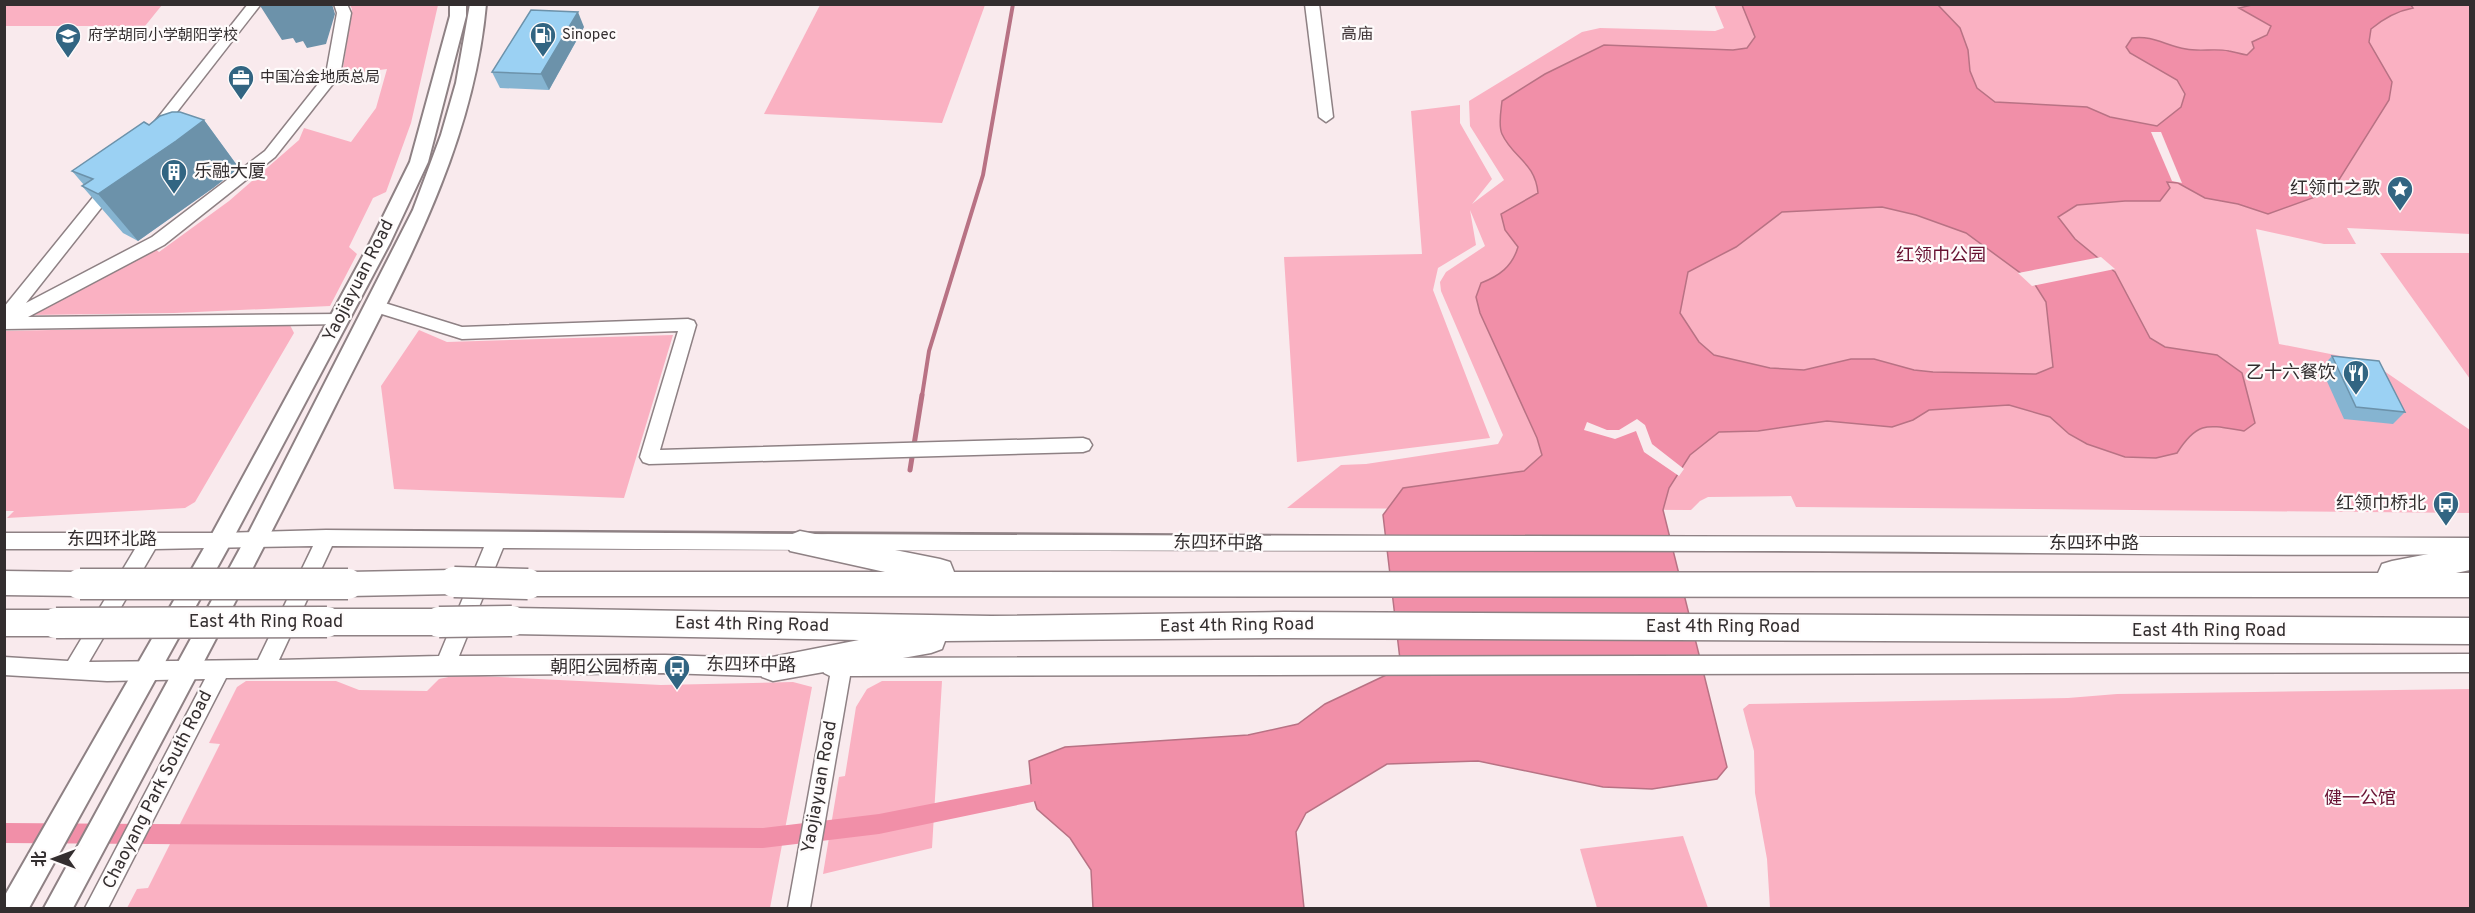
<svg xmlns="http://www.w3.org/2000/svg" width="2475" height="913" viewBox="0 0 2475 913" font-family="Overpass,'Noto Sans SC',sans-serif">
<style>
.green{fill:#fab1c2}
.water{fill:#f18fa8;stroke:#b87284;stroke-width:1.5;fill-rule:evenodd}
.pier{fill:#f9eaed}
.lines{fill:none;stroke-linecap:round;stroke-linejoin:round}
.stream-far1{stroke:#b87284;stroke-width:4}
.stream{stroke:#b87284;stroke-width:5}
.canal{fill:#f18fa8;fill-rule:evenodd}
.minor-casing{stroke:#8e8184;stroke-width:3}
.major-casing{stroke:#8e8184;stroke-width:4}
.highway-casing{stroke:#8e8184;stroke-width:3}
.minor{fill:#fff;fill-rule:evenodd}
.major{fill:#fff;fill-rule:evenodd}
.highway{fill:#fff;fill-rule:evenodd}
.highway-bridge-casing{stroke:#8e8184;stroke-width:33;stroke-linecap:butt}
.highway-bridge{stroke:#fff;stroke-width:30}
.wall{fill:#85b4d1}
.shaded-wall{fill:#6c92aa}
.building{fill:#9bd1f3;stroke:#6c92aa;stroke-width:1.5}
.labels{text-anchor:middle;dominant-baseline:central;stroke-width:4.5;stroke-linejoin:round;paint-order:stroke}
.far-poi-label{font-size:15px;fill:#332e2f;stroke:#fefbfb;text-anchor:start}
.far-neighbourhood-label{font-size:16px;fill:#403537;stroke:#fefbfb}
.poi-label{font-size:18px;fill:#332e2f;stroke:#fefbfb;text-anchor:end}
.park-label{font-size:18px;fill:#681132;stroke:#fefbfb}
.street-label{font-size:18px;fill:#332e2f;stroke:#fefbfb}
</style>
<rect width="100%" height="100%" fill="#f9eaed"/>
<g class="green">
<path d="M 1714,4 L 2470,5 L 2470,234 L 2347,228 L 2356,244 L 2324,244 L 2256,229 L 2279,344 L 2371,362 L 2470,430 L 2470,513 L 1796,507 L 1791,496 L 1708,497 L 1700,501 L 1691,510 L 1287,508 L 1341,465 L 1366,464 L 1498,444 L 1503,435 L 1441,291 L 1440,282 L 1446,272 L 1485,246 L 1470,210 L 1476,245 L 1438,268 L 1433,290 L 1490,438 L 1297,462 L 1284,257 L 1422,254 L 1411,111 L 1460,105 L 1460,123 L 1492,179 L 1472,204 L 1504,180 L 1470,126 L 1469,101 L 1582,32 L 1600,28 L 1715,31 L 1724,28 Z"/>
<path d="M 4,5 L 5,4 L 162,5 L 145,26 L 5,26 Z"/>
<path d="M 350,5 L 438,5 L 411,123 L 386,192 L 373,198 L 349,247 L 357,254 L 330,306 L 174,313 L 30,315 L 154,248 L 159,252 L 229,201 L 299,140 L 304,128 L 351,142 L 376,108 L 387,69 L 342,75 L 352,9 Z"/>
<path d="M 820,5 L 985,5 L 942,123 L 764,114 Z"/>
<path d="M 2380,253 L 2470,253 L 2470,379 Z"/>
<path d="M 290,325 L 294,333 L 195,502 L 185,508 L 7,518 L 14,511 L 5,511 L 4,331 Z"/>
<path d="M 419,330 L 447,342 L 673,335 L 624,498 L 394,489 L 381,386 Z"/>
<path d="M 458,675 L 661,685 L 793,682 L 812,687 L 770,908 L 127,908 L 137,889 L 148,888 L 220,744 L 209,743 L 237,687 L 246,681 L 336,681 L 359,690 L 427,691 L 439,679 Z"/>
<path d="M 882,681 L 942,681 L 932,848 L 823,874 L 839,777 L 845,776 L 856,707 L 867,689 Z"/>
<path d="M 2470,689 L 2470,908 L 1770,908 L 1767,859 L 1755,793 L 1754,751 L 1743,709 L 1749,704 L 2068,698 L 2117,694 Z"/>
<path d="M 1683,836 L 1708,908 L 1597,908 L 1580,849 Z"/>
</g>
<path class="water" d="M 2256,4 L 2410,4 L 2413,8 C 2397,11 2383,19 2371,29 L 2369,42 L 2392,82 L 2389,100 L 2332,191 L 2268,214 L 2238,204 L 2205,198 L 2178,183 L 2167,182 L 2170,188 L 2160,201 L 2125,201 L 2077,205 L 2058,217 L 2075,239 L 2115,272 L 2150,338 L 2165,347 L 2217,355 L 2242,373 L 2255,423 L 2244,431 C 2208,425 2198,420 2177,453 L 2156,458 L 2125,457 L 2087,444 L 2069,434 L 2050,417 L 2009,405 L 1929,410 L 1913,420 L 1892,427 L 1827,421 L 1758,431 L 1719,432 L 1690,455 L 1669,488 L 1663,510 L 1727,767 L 1717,779 L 1652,789 L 1603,787 L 1478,761 L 1387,764 L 1306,813 L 1296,832 L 1304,908 L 1093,908 L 1091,870 L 1070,838 L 1037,809 L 1032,793 L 1029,761 L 1065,747 L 1248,735 L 1298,724 L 1325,704 L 1401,668 L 1383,515 L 1403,488 L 1524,471 L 1542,455 L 1537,438 L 1480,313 L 1476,297 L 1481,283 C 1499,276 1512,267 1518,247 L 1505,230 L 1501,214 L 1538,193 C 1535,162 1513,158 1502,134 C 1498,125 1501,111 1502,101 L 1545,74 L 1604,45 L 1733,50 L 1747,48 L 1755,37 L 1742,5 L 1938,5 L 1960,28 L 1968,50 L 1970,71 L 1977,88 L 1995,102 L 2087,107 L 2110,117 L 2157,126 L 2181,107 L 2185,94 L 2177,80 L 2130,53 L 2126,47 L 2132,38 C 2153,35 2166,46 2186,49 C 2200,52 2215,48 2229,51 C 2235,52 2240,54 2247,55 L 2254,48 L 2252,42 L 2267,35 L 2271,26 L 2239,8 ZM 1882,207 L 1916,215 L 1966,233 L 2034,283 L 2046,302 L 2053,367 L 2036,374 L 1933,372 L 1914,370 L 1874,359 L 1851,359 L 1804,370 L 1770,368 L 1714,355 L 1699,342 L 1680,313 L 1688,272 L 1736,247 L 1782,212 Z"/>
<g class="pier">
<path d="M 2151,132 L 2161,132 L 2182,183 L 2172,181 Z"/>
<path d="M 2101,257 L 2115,269 L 2032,286 L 2018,273 Z"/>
<path d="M 1637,419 L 1645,425 L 1652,444 L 1684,469 L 1679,476 L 1644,452 L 1636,431 L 1615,439 L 1584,430 L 1587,422 L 1607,430 L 1619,430 Z"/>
</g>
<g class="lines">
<path class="stream-far1" d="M 922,396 L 929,351 L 983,175 L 1013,4"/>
<path class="stream" d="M 910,470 L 922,395"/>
<path class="canal" d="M 1032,784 L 1039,786 L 1042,793 L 1039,800 L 1032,802 L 879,834 L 763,848 L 4,843 L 4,823 L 763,828 L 879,814 Z"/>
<g class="minor-casing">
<g id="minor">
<path d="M 248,4 L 261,4 L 159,135 L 149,135 L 147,132 L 149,129 Z"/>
<path d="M 334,4 L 347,4 L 351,13 L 340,75 L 275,157 L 164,245 L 28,317 L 340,314 L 346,316 L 348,320 L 346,324 L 4,329 L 4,307 L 107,180 L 112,179 L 120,184 L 26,303 L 152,237 L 265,151 L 326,74 L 337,13 Z"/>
<path d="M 1305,4 L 1319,4 L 1333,117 L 1326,122 L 1319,117 Z"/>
<path d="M 375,300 L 462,327 L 688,319 L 694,321 L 696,325 L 660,450 L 1083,438 L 1089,440 L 1092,445 L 1089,450 L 1083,452 L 649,464 L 643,462 L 640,457 L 678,331 L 462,339 L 369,310 L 367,306 L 369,302 Z"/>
<path d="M 326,530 C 1041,538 1755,535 2470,538 L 2470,554 C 2220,557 1970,551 1719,551 C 1314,550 909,552 503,548 L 459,656 L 665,655 L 783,659 L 790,662 L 793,668 L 790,674 L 783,677 L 665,673 L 226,678 L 108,908 L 85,908 L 205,679 L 107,681 L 4,675 L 4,657 L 68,661 L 135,549 L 4,549 L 4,533 L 220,533 ZM 313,546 L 258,660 L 89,662 L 155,549 ZM 332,546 L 484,547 L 439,656 L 279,660 Z"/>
<path d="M 2470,654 L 2470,672 L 850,676 L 810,908 L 788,908 L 830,676 L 824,673 L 821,667 L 824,661 L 831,658 Z"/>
</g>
</g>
<g class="major-casing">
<g id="major">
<path d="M 450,4 L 466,4 L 466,16 L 428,162 L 390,243 L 228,548 L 29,908 L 4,908 L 4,897 L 212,534 L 370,243 L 410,162 L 450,16 Z"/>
<path d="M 470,4 L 486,4 C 473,151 400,276 335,406 C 251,575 162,741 73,908 L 44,908 L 248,534 L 413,210 L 441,135 L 456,83 Z"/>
</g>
</g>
<g class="highway-casing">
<g id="highway">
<path d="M 800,531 L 940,559 L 950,562 L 954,572 L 2378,573 L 2382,564 L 2392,561 L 2470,546 L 2470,570 L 2456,573 L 2470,573 L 2470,597 L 528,596 L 518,593 L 514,584 L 518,575 L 528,572 L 885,572 L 790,551 L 786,543 L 790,535 Z"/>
<path d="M 454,570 L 464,573 L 468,582 L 464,591 L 454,594 L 348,596 L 338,593 L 334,584 L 338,575 L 348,572 Z"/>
<path d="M 4,571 L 80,572 L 90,575 L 94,584 L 90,593 L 80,596 L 4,595 Z"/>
<path d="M 512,608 L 991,616 L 1284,612 L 2470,618 L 2470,644 L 1284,638 L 945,641 L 942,649 L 931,653 L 773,681 L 762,677 L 758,668 L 762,659 L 859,640 L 512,634 L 502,630 L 497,621 L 502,612 Z"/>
<path d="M 327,609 L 439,609 L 449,613 L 454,622 L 449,631 L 439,635 L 327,635 L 317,631 L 312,622 L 317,613 Z"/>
<path d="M 4,610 L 56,610 L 66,614 L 71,623 L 66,632 L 56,636 L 4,636 Z"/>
</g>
</g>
<use href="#minor" class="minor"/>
<use href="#major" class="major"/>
<use href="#highway" class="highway"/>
<g class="highway-bridge-casing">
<g id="highway-bridge">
<path d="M 454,582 L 528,584"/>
<path d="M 80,584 L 348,584"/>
<path d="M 439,622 L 512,621"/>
<path d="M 56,623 L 327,622"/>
</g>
</g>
<use href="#highway-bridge" class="highway-bridge"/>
</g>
<g class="wall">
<path d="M 584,27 L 549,90 L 500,88 L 492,72 Z"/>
<path d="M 204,120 L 239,168 L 213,188 L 138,241 L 123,233 L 82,186 L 84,185 L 72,171 L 149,125 Z"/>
<path d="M 2332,356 L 2405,412 L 2393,424 L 2344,419 L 2321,368 Z"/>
</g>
<g class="shaded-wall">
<path d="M 259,4 L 332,4 L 335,14 L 326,44 L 307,48 L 303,41 L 296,43 L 293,38 L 282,40 Z"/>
<path d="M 578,12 L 584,27 L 549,90 L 541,74 Z"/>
<path d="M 204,120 L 239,168 L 213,188 L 138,241 L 98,194 Z"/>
</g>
<g class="building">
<path d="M 531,10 L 578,12 L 541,74 L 492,72 Z"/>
<path d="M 172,112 L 180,112 L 204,120 L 176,141 L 98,194 L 82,186 L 93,179 L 72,171 L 144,122 L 149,125 L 160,116 Z"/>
<path d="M 2332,356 L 2379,361 L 2405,412 L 2356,407 Z"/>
</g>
<defs>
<g id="fuel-pin" transform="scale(1.35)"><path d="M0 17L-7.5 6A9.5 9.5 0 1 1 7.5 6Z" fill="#326582" stroke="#fefbfb"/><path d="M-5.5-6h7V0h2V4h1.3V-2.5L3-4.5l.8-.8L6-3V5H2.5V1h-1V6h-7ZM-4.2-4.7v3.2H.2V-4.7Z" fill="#fff"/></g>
<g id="school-pin" transform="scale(1.35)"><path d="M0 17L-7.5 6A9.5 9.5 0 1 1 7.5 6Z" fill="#326582" stroke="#fefbfb"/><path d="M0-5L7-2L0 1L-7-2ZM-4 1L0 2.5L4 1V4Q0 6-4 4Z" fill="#fff"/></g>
<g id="office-pin" transform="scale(1.35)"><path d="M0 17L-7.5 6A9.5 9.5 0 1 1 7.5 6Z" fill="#326582" stroke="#fefbfb"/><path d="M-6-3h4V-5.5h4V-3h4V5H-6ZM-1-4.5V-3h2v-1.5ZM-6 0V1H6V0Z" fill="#fff"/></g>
<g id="building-pin" transform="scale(1.35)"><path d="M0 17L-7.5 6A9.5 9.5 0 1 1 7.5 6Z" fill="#326582" stroke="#fefbfb"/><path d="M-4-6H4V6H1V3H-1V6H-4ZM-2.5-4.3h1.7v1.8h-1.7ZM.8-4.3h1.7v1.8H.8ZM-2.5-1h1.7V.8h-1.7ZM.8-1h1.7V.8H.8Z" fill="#fff"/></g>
<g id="sight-pin" transform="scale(1.35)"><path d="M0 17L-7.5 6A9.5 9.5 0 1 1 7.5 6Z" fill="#326582" stroke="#fefbfb"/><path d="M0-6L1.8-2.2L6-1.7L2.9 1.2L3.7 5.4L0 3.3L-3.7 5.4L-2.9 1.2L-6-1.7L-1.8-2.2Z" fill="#fff"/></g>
<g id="restaurant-pin" transform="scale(1.35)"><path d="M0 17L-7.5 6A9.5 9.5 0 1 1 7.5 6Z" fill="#326582" stroke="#fefbfb"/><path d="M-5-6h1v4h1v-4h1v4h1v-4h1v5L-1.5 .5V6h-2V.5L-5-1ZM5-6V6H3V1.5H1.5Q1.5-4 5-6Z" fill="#fff"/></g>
<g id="bus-pin" transform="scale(1.35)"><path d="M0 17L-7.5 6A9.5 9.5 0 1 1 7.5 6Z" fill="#326582" stroke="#fefbfb"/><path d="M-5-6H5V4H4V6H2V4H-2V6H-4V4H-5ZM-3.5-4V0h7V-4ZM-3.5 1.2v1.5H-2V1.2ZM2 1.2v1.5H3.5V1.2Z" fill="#fff"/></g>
</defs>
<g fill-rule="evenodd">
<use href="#fuel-pin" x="543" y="35"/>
<use href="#school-pin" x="68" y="36"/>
<use href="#office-pin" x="241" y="78"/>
<use href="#building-pin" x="174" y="172"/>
<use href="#sight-pin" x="2400" y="189"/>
<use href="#restaurant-pin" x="2356" y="373"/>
<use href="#bus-pin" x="2446" y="504"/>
<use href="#bus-pin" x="677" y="668"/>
</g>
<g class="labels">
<g class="far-poi-label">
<text x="562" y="35">Sinopec</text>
<text x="88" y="36">府学胡同小学朝阳学校</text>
<text x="260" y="78">中国冶金地质总局</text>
</g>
<g class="far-neighbourhood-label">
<text x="1357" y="35">高庙</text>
</g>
<g class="poi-label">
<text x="194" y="172" text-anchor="start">乐融大厦</text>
<text x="2380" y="189">红领巾之歌</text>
<text x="2336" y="373">乙十六餐饮</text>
<text x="2426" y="504">红领巾桥北</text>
<text x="658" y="668">朝阳公园桥南</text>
</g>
<g class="park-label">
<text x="1941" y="256">红领巾公园</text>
<text x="2360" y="799">健一公馆</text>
</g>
<g class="street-label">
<text transform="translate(359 281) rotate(-63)">Yaojiayuan Road</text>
<text x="112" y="540">东四环北路</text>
<text transform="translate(1218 544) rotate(1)">东四环中路</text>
<text x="2094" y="544">东四环中路</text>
<text x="266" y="622">East 4th Ring Road</text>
<text transform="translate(752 625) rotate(1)">East 4th Ring Road</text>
<text transform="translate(1237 626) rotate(-1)">East 4th Ring Road</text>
<text x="1723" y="627">East 4th Ring Road</text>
<text x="2209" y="631">East 4th Ring Road</text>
<text transform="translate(751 666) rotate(1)">东四环中路</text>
<text transform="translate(820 787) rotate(-80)">Yaojiayuan Road</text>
<text transform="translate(158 790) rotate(-63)">Chaoyang Park South Road</text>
</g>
</g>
<rect width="2475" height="913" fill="none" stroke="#332e2f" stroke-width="12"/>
<g transform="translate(54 859) rotate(270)" stroke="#fefbfb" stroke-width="4.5" paint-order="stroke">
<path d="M0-4.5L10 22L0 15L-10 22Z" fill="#332e2f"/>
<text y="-9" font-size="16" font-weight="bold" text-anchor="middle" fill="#332e2f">北</text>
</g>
</svg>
